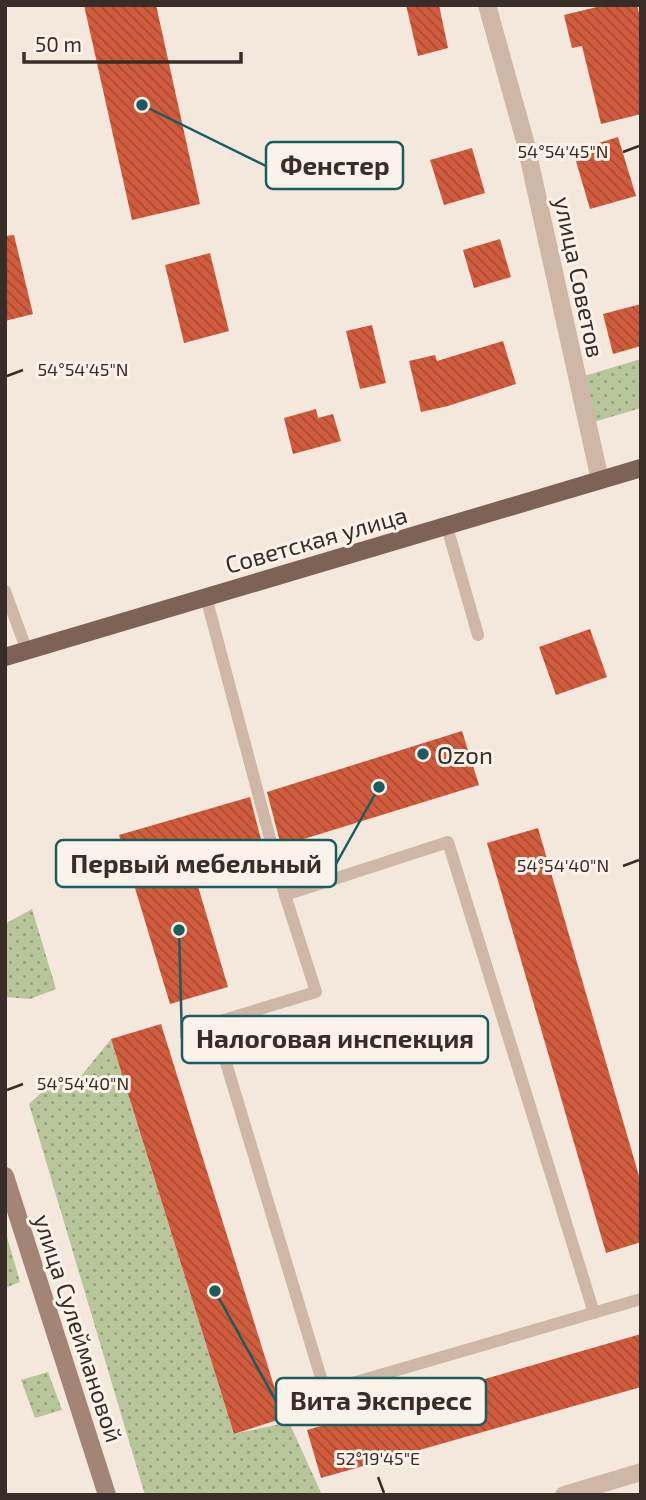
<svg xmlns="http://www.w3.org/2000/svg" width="646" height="1500" viewBox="0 0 646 1500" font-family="'Exo 2',sans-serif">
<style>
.grass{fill:url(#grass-dots)}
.building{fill:url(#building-back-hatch)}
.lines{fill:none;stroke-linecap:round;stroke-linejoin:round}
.lane{stroke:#ceb7a6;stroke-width:12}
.street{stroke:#ceb7a6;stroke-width:18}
.secondary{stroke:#a28577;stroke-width:18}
.primary{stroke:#7d6257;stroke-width:18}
.ticks{fill:none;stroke:#392d28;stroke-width:2.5}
.poi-dot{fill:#195d5f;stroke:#fbf2e9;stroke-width:2.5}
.labels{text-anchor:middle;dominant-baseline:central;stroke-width:6;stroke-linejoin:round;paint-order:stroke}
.street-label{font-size:24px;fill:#392d28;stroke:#fbf2e9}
.poi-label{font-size:24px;fill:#392d28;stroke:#fbf2e9;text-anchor:start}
.ticks-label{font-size:18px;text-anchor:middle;fill:#392d28;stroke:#fbf2e9;stroke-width:6;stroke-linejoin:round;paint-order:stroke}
.leader{fill:none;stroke:#195d5f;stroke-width:2.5}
.callout-dot{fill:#195d5f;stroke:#fbf2e9;stroke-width:2.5}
.callout{fill:#fbf2e9;stroke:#195d5f;stroke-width:2.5}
.callout-label{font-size:26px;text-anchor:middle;font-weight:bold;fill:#392d28}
</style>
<defs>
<pattern id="grass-dots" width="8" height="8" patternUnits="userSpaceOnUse" patternTransform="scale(1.75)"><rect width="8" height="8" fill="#b8c59a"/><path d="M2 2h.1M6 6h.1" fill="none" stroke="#97a07e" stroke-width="1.8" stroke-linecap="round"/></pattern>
<pattern id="building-back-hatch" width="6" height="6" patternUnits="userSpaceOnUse" patternTransform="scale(1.75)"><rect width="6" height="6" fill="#d15b3d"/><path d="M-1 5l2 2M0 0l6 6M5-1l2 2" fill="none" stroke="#ab4c33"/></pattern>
</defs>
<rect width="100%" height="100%" fill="#f4e8dc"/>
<g class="grass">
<path d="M 641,359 L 641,408 L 587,424 L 577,378 Z"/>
<path d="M 32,909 L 56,989 L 30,999 L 5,997 L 5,924 Z"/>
<path d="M 111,1039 L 234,1434 L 289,1422 L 322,1495 L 145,1495 L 29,1104 L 53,1082 L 82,1075 Z"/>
<path d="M 5,1230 L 20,1282 L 5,1288 Z"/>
<path d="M 48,1372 L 62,1410 L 35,1418 L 21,1380 Z"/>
</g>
<g class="building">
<path d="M 84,5 L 156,5 L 200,204 L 132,220 Z"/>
<path d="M 406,5 L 439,5 L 448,48 L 418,56 Z"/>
<path d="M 605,5 L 637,5 L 641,21 L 641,114 L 601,124 L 582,46 L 572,48 L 564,15 Z"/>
<path d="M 618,137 L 636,196 L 590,209 L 573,151 Z"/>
<path d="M 472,148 L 485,193 L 444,205 L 430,160 Z"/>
<path d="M 14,235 L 33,314 L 5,321 L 5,236 Z"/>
<path d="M 500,239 L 511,277 L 474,288 L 463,250 Z"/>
<path d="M 210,253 L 229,331 L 184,343 L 165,265 Z"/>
<path d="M 641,304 L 641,346 L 613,354 L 603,314 Z"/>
<path d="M 372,325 L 386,383 L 360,389 L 346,331 Z"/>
<path d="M 503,341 L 516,384 L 448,406 L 421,412 L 409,361 L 435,355 L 437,361 Z"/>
<path d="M 316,409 L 318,418 L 333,414 L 341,441 L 293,454 L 284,418 Z"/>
<path d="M 590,629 L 607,677 L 556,695 L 539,647 Z"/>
<path d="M 462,731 L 479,785 L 281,846 L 267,792 Z"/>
<path d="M 250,797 L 264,851 L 194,873 L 228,987 L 170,1004 L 119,835 Z"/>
<path d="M 538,828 L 641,1183 L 641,1242 L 606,1253 L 487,843 Z"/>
<path d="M 161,1024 L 284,1418 L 234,1434 L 111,1039 Z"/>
<path d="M 641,1334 L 641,1387 L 321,1478 L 307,1430 Z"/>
</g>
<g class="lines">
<g class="lane">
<path d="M 447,527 L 478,635"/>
<path d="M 5,591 L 27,651"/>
<path d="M 206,597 L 285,895 L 316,992 L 214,1023 L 325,1391 L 641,1299"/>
<path d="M 285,895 L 448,842 L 594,1313"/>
</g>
<g class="street">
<path d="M 487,5 L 525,141 L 600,480"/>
<path d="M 564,1495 L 641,1472"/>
</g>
<path class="secondary" d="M 5,1176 L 107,1495"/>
<path class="primary" d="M 5,657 L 641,468"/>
</g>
<path class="ticks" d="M 623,152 L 639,146M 7,376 L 23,370M 623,866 L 639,860M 7,1090 L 23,1084M 378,1477 L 384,1493"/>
<circle class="poi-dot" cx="423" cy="754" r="7"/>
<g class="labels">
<g class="street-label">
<text transform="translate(580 277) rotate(78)">улица Советов</text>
<text transform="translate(316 539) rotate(-16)">Советская улица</text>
<text transform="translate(79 1328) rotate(72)">улица Сулеймановой</text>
</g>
<g class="poi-label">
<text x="437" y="754">Ozon</text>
</g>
</g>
<g class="ticks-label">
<text x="563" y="158">54°54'45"N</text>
<text x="83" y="376">54°54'45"N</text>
<text x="563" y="872">54°54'40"N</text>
<text x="83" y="1090">54°54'40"N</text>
<text x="378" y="1465">52°19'45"E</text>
</g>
<path class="leader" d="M142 105L266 166M379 787L336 864M179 930L182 1039M215 1291L276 1401"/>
<g class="callout-dot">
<circle cx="142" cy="105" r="7"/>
<circle cx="379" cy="787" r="7"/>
<circle cx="179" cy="930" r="7"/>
<circle cx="215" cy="1291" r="7"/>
</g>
<g class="callout">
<rect x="266" y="142" width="137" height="47" rx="7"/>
<rect x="56" y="840" width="280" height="47" rx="7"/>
<rect x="182" y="1016" width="306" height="47" rx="7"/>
<rect x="276" y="1378" width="210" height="47" rx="7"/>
</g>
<g class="callout-label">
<text x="335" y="175">Фенстер</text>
<text x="196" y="873">Первый мебельный</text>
<text x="335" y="1048">Налоговая инспекция</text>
<text x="381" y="1410">Вита Экспресс</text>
</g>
<rect width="646" height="1500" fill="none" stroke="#392d28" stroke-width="14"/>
<path d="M24 52v10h217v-10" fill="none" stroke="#392d28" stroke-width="3.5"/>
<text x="35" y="52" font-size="21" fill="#392d28" stroke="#fbf2e9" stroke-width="5" paint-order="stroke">50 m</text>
</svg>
